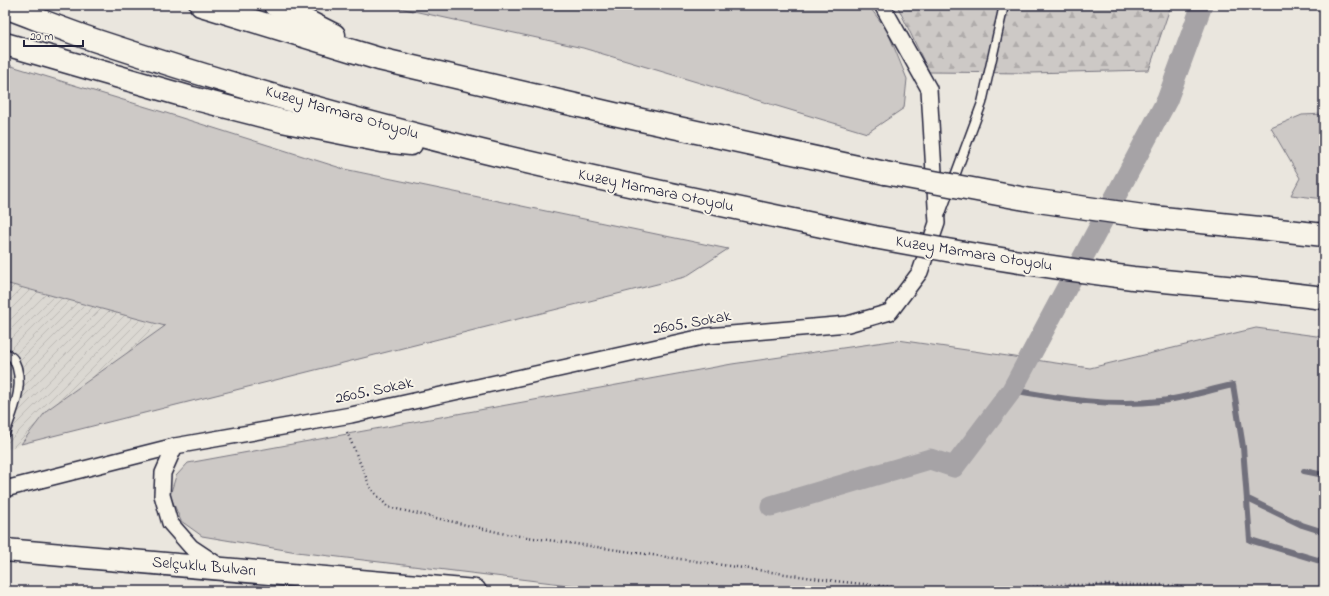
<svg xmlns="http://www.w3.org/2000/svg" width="1329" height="596" viewBox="0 0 1329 596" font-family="'Indie Flower',sans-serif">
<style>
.industrial{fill:url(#industrial-furrows)}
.green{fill:#cdc9c6;stroke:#787680}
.forest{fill:url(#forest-firs);stroke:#787680}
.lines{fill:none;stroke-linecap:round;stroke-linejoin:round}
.stream{stroke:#716f7b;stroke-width:6}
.canal{stroke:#a6a3a6;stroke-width:21}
.lane-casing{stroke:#22223b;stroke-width:11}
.street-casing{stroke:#22223b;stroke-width:18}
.primary-casing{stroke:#22223b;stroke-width:25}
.highway-casing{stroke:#22223b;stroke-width:25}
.path{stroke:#22223b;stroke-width:2.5;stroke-dasharray:1 3;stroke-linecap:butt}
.lane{stroke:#f7f3e8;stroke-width:8}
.street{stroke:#f7f3e8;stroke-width:15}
.primary{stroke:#f7f3e8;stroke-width:22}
.highway{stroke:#f7f3e8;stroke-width:22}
.highway-bridge-casing{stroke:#22223b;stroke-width:25;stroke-linecap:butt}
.highway-bridge{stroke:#f7f3e8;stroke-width:22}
.labels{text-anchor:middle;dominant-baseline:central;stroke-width:4;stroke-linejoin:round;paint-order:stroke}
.street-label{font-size:16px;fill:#22223b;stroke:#f7f3e8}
</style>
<defs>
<pattern id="industrial-furrows" width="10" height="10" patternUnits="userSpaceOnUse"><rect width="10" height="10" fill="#dbd8d2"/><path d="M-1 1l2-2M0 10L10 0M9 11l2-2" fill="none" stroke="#bcb9b5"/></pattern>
<pattern id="forest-firs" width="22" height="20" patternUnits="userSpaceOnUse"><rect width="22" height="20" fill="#cdc9c6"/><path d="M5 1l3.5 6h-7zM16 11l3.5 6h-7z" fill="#b0acab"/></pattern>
</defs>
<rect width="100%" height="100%" fill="#eae6de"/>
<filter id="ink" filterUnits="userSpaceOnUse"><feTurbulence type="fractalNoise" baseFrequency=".025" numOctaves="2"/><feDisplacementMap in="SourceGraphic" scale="8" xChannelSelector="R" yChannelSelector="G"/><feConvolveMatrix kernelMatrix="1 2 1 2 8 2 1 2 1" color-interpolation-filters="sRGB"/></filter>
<g filter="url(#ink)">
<path class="industrial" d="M 5,283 L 166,326 L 47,410 L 21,444 L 5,450 Z"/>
<g class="green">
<path d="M 386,5 L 868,5 L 887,30 L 907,79 L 904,108 L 867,133 L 583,48 Z"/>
<path d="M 5,64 L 166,113 L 344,169 L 728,249 L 685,277 L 21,444 L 47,410 L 165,326 L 5,283 Z"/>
<path d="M 1324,114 L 1324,199 L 1291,195 L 1300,178 L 1271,128 L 1302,115 Z"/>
<path d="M 1256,328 L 1324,337 L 1324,591 L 619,591 L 297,552 L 202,536 L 181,521 L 170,495 L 176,476 L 188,463 L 732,364 L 898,340 L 1090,368 Z"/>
</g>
<path class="forest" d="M 897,5 L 1171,5 L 1149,70 L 1030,73 L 929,72 Z"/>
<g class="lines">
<g class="stream">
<path d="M 1012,390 C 1061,399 1111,407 1161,401 C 1185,398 1209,390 1233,385 L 1243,447 L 1250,540 L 1324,562"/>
<path d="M 1304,471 L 1324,475"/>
<path d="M 1250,500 L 1302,525 L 1324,532"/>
</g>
<path class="canal" d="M 771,506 L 930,459 L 954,467 L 1012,390 L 1167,100 L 1202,5"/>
<g class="lane-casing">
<g id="lane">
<path d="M 940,216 L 982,103 L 1004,5"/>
<path d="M 5,352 C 8,355 13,357 14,360 C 26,384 13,411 5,433"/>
</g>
</g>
<g class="street-casing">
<g id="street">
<path d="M 175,446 L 163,473 L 162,495 L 170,523 L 191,547 L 221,567"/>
<path d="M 5,489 L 175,446 L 351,415 L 707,336 L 848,324 L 890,312 L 920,272 L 937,223 L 929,89 L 882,5"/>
</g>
</g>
<g class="primary-casing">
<path id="primary" d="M 5,550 L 475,591"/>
</g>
<g class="highway-casing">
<g id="highway">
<path d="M 201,5 L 379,59 L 614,114 L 885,173"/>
<path d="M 275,5 L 334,35"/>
<path d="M 5,7 C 35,18 64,30 94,40 C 221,82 351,119 481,151 C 611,183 743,209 874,237"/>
<path d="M 5,44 L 192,98 L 282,121 L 382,141 L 411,144"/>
<path d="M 1269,229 L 1324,235"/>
<path d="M 1257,290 L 1324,298"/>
</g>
</g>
<g class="path">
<path d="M 347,432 L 371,489 L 388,507 L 506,534 L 834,581 L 931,591"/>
<path d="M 981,591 L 1058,585 L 1168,585 L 1200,591"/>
</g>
<use href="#lane" class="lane"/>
<use href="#street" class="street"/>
<use href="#primary" class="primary"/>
<use href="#highway" class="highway"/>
<g class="highway-bridge-casing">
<g id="highway-bridge">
<path d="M 885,173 L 1031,200 L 1143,216 L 1269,229"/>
<path d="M 874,237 C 960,253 1046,267 1133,278 C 1174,282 1215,286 1257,290"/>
</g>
</g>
<use href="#highway-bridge" class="highway-bridge"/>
</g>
</g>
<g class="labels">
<g class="street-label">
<text transform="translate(342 113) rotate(16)">Kuzey Marmara Otoyolu</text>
<text transform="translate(656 191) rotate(12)">Kuzey Marmara Otoyolu</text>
<text transform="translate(974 254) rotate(9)">Kuzey Marmara Otoyolu</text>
<text transform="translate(692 323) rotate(-10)">2605. Sokak</text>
<text transform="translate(374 391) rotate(-12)">2605. Sokak</text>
<text transform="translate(204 567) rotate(5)">Selçuklu Bulvarı</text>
</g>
</g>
<rect width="1329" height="596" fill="none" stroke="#f7f3e8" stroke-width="20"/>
<rect x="10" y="10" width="1309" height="576" fill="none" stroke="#22223b" stroke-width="1.5" filter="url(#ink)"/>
<path d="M24 40v6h59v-6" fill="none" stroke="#22223b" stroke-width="2"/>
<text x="30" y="40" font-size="12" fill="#22223b" stroke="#f7f3e8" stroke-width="3" paint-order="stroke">20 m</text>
</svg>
